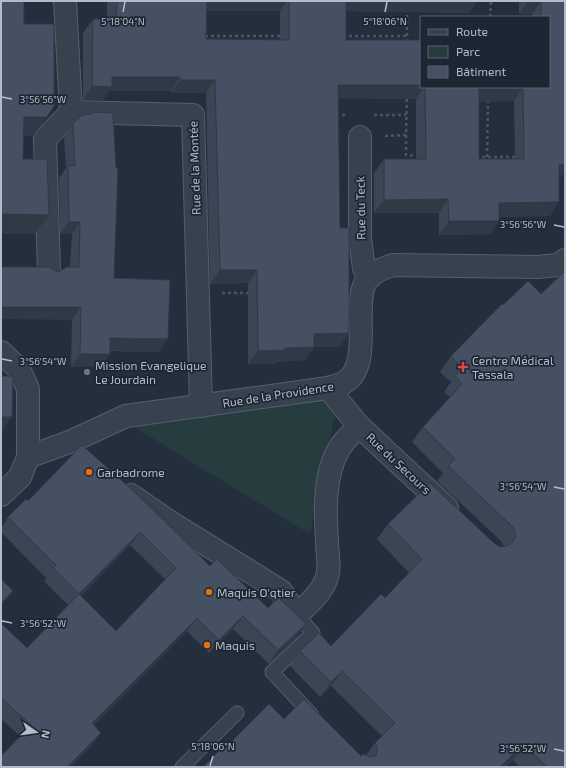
<svg xmlns="http://www.w3.org/2000/svg" width="566" height="768" viewBox="0 0 566 768" font-family="'Exo 2',sans-serif">
<style>
.green{fill:#263c3f}
.lines{fill:none;stroke-linecap:round;stroke-linejoin:round}
.service-casing{stroke:#565f6c;stroke-width:15}
.minor-casing{stroke:#565f6c;stroke-width:24}
.path{stroke:#44595c;stroke-width:2.5;stroke-dasharray:3 3;stroke-linecap:butt}
.service{stroke:#38414e;stroke-width:13}
.minor{stroke:#38414e;stroke-width:22}
.wall{fill:#3b4654;fill-rule:evenodd}
.shaded-wall{fill:#303945}
.building{fill:#455162;stroke:#303945;fill-rule:evenodd}
.ticks{fill:none;stroke:#b4bcc9;stroke-width:1.5}
.health-dot{fill:#e0444e;stroke:#1d2633;stroke-width:1.5}
.worship-dot{fill:#6b7280;stroke:#1d2633;stroke-width:1.5}
.food-dot{fill:#e8710a;stroke:#1d2633;stroke-width:1.5}
.labels{text-anchor:middle;dominant-baseline:central;stroke-width:3.5;stroke-linejoin:round;paint-order:stroke}
.street-label{font-size:12px;fill:#b4bcc9;stroke:#1d2633}
.poi-label{font-size:12px;fill:#b4bcc9;stroke:#1d2633;text-anchor:start}
.ticks-label{font-size:10px;text-anchor:middle;fill:#b4bcc9;stroke:#1d2633;stroke-width:3.5;stroke-linejoin:round;paint-order:stroke}
</style>
<rect width="100%" height="100%" fill="#242f3e"/>
<path class="green" d="M 339,395 L 310,534 L 126,422 Z"/>
<g class="lines">
<g class="service-casing">
<g id="service">
<path d="M 297,615 L 313,633 L 272,672 L 312,715"/>
<path d="M 182,767 L 237,713"/>
</g>
</g>
<g class="minor-casing">
<g id="minor">
<path d="M 65,1 L 71,112 L 193,115 L 201,406"/>
<path d="M 360,137 L 360,238 L 364,269 L 371,276"/>
<path d="M 49,272 L 45,139 L 71,112"/>
<path d="M 1,352 L 19,369 L 28,389 L 28,457 L 20,477 L 1,495"/>
<path d="M 328,388 L 359,426 L 447,508"/>
<path d="M 28,457 L 72,441 L 126,416 L 328,388 C 333,386 340,385 345,382 C 374,364 351,300 367,280 C 374,271 382,269 393,265 L 537,267 L 558,265 L 565,260"/>
<path d="M 131,495 L 170,522 L 281,591 L 297,615 C 308,604 320,595 326,580 C 331,568 327,554 327,541 C 325,512 324,474 339,449 C 344,440 353,433 359,426"/>
</g>
</g>
<g class="path">
<path d="M 490,17 L 491,1"/>
<path d="M 205,36 L 282,36"/>
<path d="M 343,36 L 407,36"/>
<path d="M 407,42 L 407,9"/>
<path d="M 336,115 L 347,115"/>
<path d="M 374,115 L 406,115"/>
<path d="M 406,135 L 406,155 L 419,156"/>
<path d="M 385,136 L 406,135 L 407,95"/>
<path d="M 476,157 L 517,157"/>
<path d="M 487,157 L 488,99"/>
<path d="M 222,293 L 251,293"/>
</g>
<use href="#service" class="service"/>
<use href="#minor" class="minor"/>
</g>
<g class="wall">
<path d="M 107,1 L 477,1 L 469,13 L 346,11 L 346,40 L 421,87 L 549,87 L 549,17 L 532,17 L 532,14 L 519,14 L 519,1 L 565,1 L 565,171 L 560,178 L 559,178 L 550,216 L 499,217 L 499,221 L 490,234 L 439,235 L 439,213 L 374,213 L 374,173 L 384,159 L 416,159 L 416,99 L 338,98 L 340,347 L 314,347 L 305,360 L 277,362 L 276,364 L 248,364 L 248,283 L 210,284 L 206,93 L 171,93 L 171,91 L 109,91 L 103,100 L 83,100 L 83,33 L 93,19 L 107,19 ZM 207,11 L 280,11 L 280,40 L 206,39 ZM 514,101 L 515,159 L 479,159 L 479,102 Z"/>
<path d="M 92,112 L 114,278 L 159,352 L 110,351 L 110,354 L 101,367 L 71,367 L 72,320 L 58,272 L 70,267 L 72,234 L 60,234 L 59,178 L 66,168 L 64,137 L 73,124 L 90,115 Z"/>
<path d="M 502,304 L 565,767 L 520,767 L 513,760 L 505,767 L 203,767 L 205,765 L 225,748 L 284,719 L 361,756 L 366,755 L 375,743 L 382,736 L 331,686 L 320,697 L 290,666 L 300,651 L 331,646 L 385,598 L 409,573 L 377,539 L 388,524 L 495,544 L 500,547 L 504,547 L 501,541 L 437,481 L 443,473 L 412,442 L 423,427 L 450,397 L 444,392 L 451,382 L 440,372 L 451,356 Z"/>
<path d="M 82,445 L 210,566 L 268,608 L 306,624 L 296,638 L 269,664 L 233,629 L 209,653 L 187,631 L 94,725 L 92,746 L 20,736 L 1,719 L 1,623 L 27,648 L 68,605 L 44,581 L 46,578 L 1,532 L 1,528 L 8,517 L 28,501 ZM 130,545 L 165,579 L 116,631 L 81,596 Z"/>
</g>
<g class="shaded-wall">
<path d="M 204,1 L 287,1 L 280,11 L 197,11 Z"/>
<path d="M 344,1 L 477,1 L 469,13 L 337,11 Z"/>
<path d="M 528,1 L 541,1 L 532,14 L 519,14 Z"/>
<path d="M 112,77 L 180,77 L 171,91 L 109,91 L 103,100 L 83,100 L 92,86 Z"/>
<path d="M 180,80 L 215,80 L 206,93 L 171,93 Z"/>
<path d="M 338,85 L 421,85 L 421,87 L 424,87 L 416,99 L 329,98 Z"/>
<path d="M 479,88 L 523,88 L 514,101 L 469,102 Z"/>
<path d="M 24,117 L 47,117 L 33,136 L 10,136 Z"/>
<path d="M 559,165 L 565,165 L 565,171 L 560,178 L 550,179 Z"/>
<path d="M 448,199 L 439,213 L 374,213 L 384,200 Z"/>
<path d="M 559,202 L 550,216 L 489,217 L 499,203 Z"/>
<path d="M 1,214 L 49,215 L 35,234 L 1,234 Z"/>
<path d="M 449,221 L 499,221 L 490,234 L 439,235 Z"/>
<path d="M 69,222 L 80,222 L 72,234 L 60,234 Z"/>
<path d="M 220,270 L 257,270 L 248,283 L 210,284 Z"/>
<path d="M 1,307 L 81,307 L 72,320 L 1,319 Z"/>
<path d="M 349,333 L 340,347 L 314,347 L 305,360 L 277,362 L 276,364 L 248,364 L 258,351 L 285,348 L 314,334 Z"/>
<path d="M 110,338 L 168,339 L 159,352 L 101,350 Z"/>
<path d="M 80,354 L 110,354 L 101,367 L 71,367 Z"/>
<path d="M 1,417 L 12,417 L 1,432 Z"/>
<path d="M 140,532 L 130,545 L 70,607 L 79,594 Z"/>
<path d="M 13,591 L 3,604 L 1,607 L 1,603 Z"/>
<path d="M 243,616 L 233,629 L 209,653 L 219,640 Z"/>
<path d="M 197,618 L 187,631 L 82,737 L 92,723 Z"/>
<path d="M 306,624 L 296,638 L 269,664 L 278,650 Z"/>
<path d="M 342,671 L 331,686 L 320,697 L 331,682 Z"/>
<path d="M 101,733 L 92,746 L 71,767 L 67,767 Z"/>
<path d="M 524,744 L 513,760 L 505,767 L 500,767 Z"/>
</g>
<g class="building">
<path d="M 1,1 L 24,1 L 24,24 L 54,24 L 54,106 L 47,117 L 24,117 L 23,159 L 47,159 L 49,215 L 1,214 Z"/>
<path d="M 117,1 L 207,1 L 206,39 L 289,40 L 289,1 L 346,1 L 346,40 L 421,40 L 421,85 L 338,85 L 340,228 L 349,228 L 349,333 L 314,334 L 314,347 L 285,348 L 285,350 L 258,351 L 257,270 L 220,270 L 215,80 L 180,80 L 180,77 L 112,77 L 112,87 L 92,86 L 93,19 L 116,19 Z"/>
<path d="M 541,1 L 565,1 L 565,165 L 559,165 L 559,202 L 499,203 L 499,221 L 449,221 L 448,199 L 384,200 L 384,159 L 426,159 L 425,87 L 549,87 L 549,17 L 541,17 ZM 479,88 L 523,88 L 524,159 L 479,159 Z"/>
<path d="M 92,112 L 113,113 L 116,168 L 118,168 L 114,278 L 170,280 L 168,339 L 110,338 L 110,354 L 80,354 L 81,307 L 1,307 L 1,267 L 49,267 L 58,272 L 67,267 L 79,267 L 80,222 L 69,222 L 68,166 L 75,166 L 73,124 L 82,115 L 92,114 Z"/>
<path d="M 564,272 L 565,273 L 565,767 L 547,767 L 524,744 L 500,767 L 207,767 L 205,765 L 224,746 L 225,748 L 269,704 L 284,719 L 304,699 L 361,756 L 363,754 L 371,757 L 376,755 L 378,748 L 375,743 L 395,723 L 342,671 L 331,682 L 300,651 L 319,633 L 331,646 L 381,594 L 385,598 L 422,559 L 388,524 L 430,483 L 495,544 L 500,547 L 506,546 L 512,543 L 515,538 L 515,531 L 511,525 L 448,466 L 455,459 L 423,427 L 462,384 L 455,376 L 463,368 L 451,356 L 502,304 L 503,305 L 528,281 L 541,294 Z"/>
<path d="M 1,376 L 13,376 L 12,417 L 1,417 Z"/>
<path d="M 82,445 L 141,498 L 210,566 L 217,559 L 268,608 L 278,597 L 306,624 L 278,650 L 243,616 L 219,640 L 197,618 L 92,723 L 101,733 L 67,767 L 1,767 L 1,756 L 31,725 L 1,698 L 1,623 L 27,648 L 79,594 L 116,631 L 176,568 L 140,532 L 79,594 L 53,568 L 56,565 L 8,517 L 26,499 L 28,501 Z"/>
<path d="M 1,579 L 13,591 L 1,603 Z"/>
</g>
<path class="ticks" d="M 123,12 L 125,2M 385,12 L 387,2M 2,97 L 12,99M 554,225 L 564,227M 2,359 L 12,361M 554,487 L 564,489M 2,621 L 12,623M 554,749 L 564,751M 210,766 L 213,756"/>
<path class="health-dot" d="M461 361h4v4h4v4h-4v4h-4v-4h-4v-4h4z"/>
<circle class="worship-dot" cx="87" cy="372" r="4"/>
<g class="food-dot">
<circle cx="89" cy="472" r="4"/>
<circle cx="209" cy="592" r="4"/>
<circle cx="207" cy="645" r="4"/>
</g>
<g class="labels">
<g class="street-label">
<text transform="translate(194 168) rotate(-92)">Rue de la Montée</text>
<text transform="translate(360 208) rotate(-91)">Rue du Teck</text>
<text transform="translate(278 394) rotate(-9)">Rue de la Providence</text>
<text transform="translate(399 463) rotate(43)">Rue du Secours</text>
</g>
<g class="poi-label">
<text x="472" y="360">Centre Médical<tspan x="472" dy="14">Tassala</tspan></text>
<text x="95" y="365">Mission Evangelique<tspan x="95" dy="14">Le Jourdain</tspan></text>
<text x="97" y="472">Garbadrome</text>
<text x="217" y="592">Maquis O'qtier</text>
<text x="215" y="645">Maquis</text>
</g>
</g>
<g class="ticks-label">
<text x="123" y="25">5°18'04"N</text>
<text x="385" y="25">5°18'06"N</text>
<text x="43" y="103">3°56'56"W</text>
<text x="523" y="228">3°56'56"W</text>
<text x="43" y="365">3°56'54"W</text>
<text x="523" y="490">3°56'54"W</text>
<text x="43" y="627">3°56'52"W</text>
<text x="213" y="750">5°18'06"N</text>
<text x="523" y="752">3°56'52"W</text>
</g>
<rect width="566" height="768" fill="none" stroke="#b4bcc9" stroke-width="4"/>
<rect x="420" y="16" width="130" height="72" fill="#1d2633" stroke="#59626f"/>
<rect x="428" y="29" width="20" height="6" fill="#38414e" stroke="#59626f"/>
<text x="456" y="36" font-size="12" fill="#b4bcc9">Route</text>
<rect x="428" y="46" width="20" height="12" fill="#263c3f" stroke="#59626f"/>
<text x="456" y="56" font-size="12" fill="#b4bcc9">Parc</text>
<rect x="428" y="66" width="20" height="12" fill="#455162" stroke="#59626f"/>
<text x="456" y="76" font-size="12" fill="#b4bcc9">Bâtiment</text>
<g transform="translate(36 732) rotate(103)" stroke="#1d2633" stroke-width="3" paint-order="stroke">
<path d="M0-3L7 15L0 10L-7 15Z" fill="#b4bcc9"/>
<text y="-6" font-size="11" font-weight="bold" text-anchor="middle" fill="#b4bcc9">N</text>
</g>
</svg>
